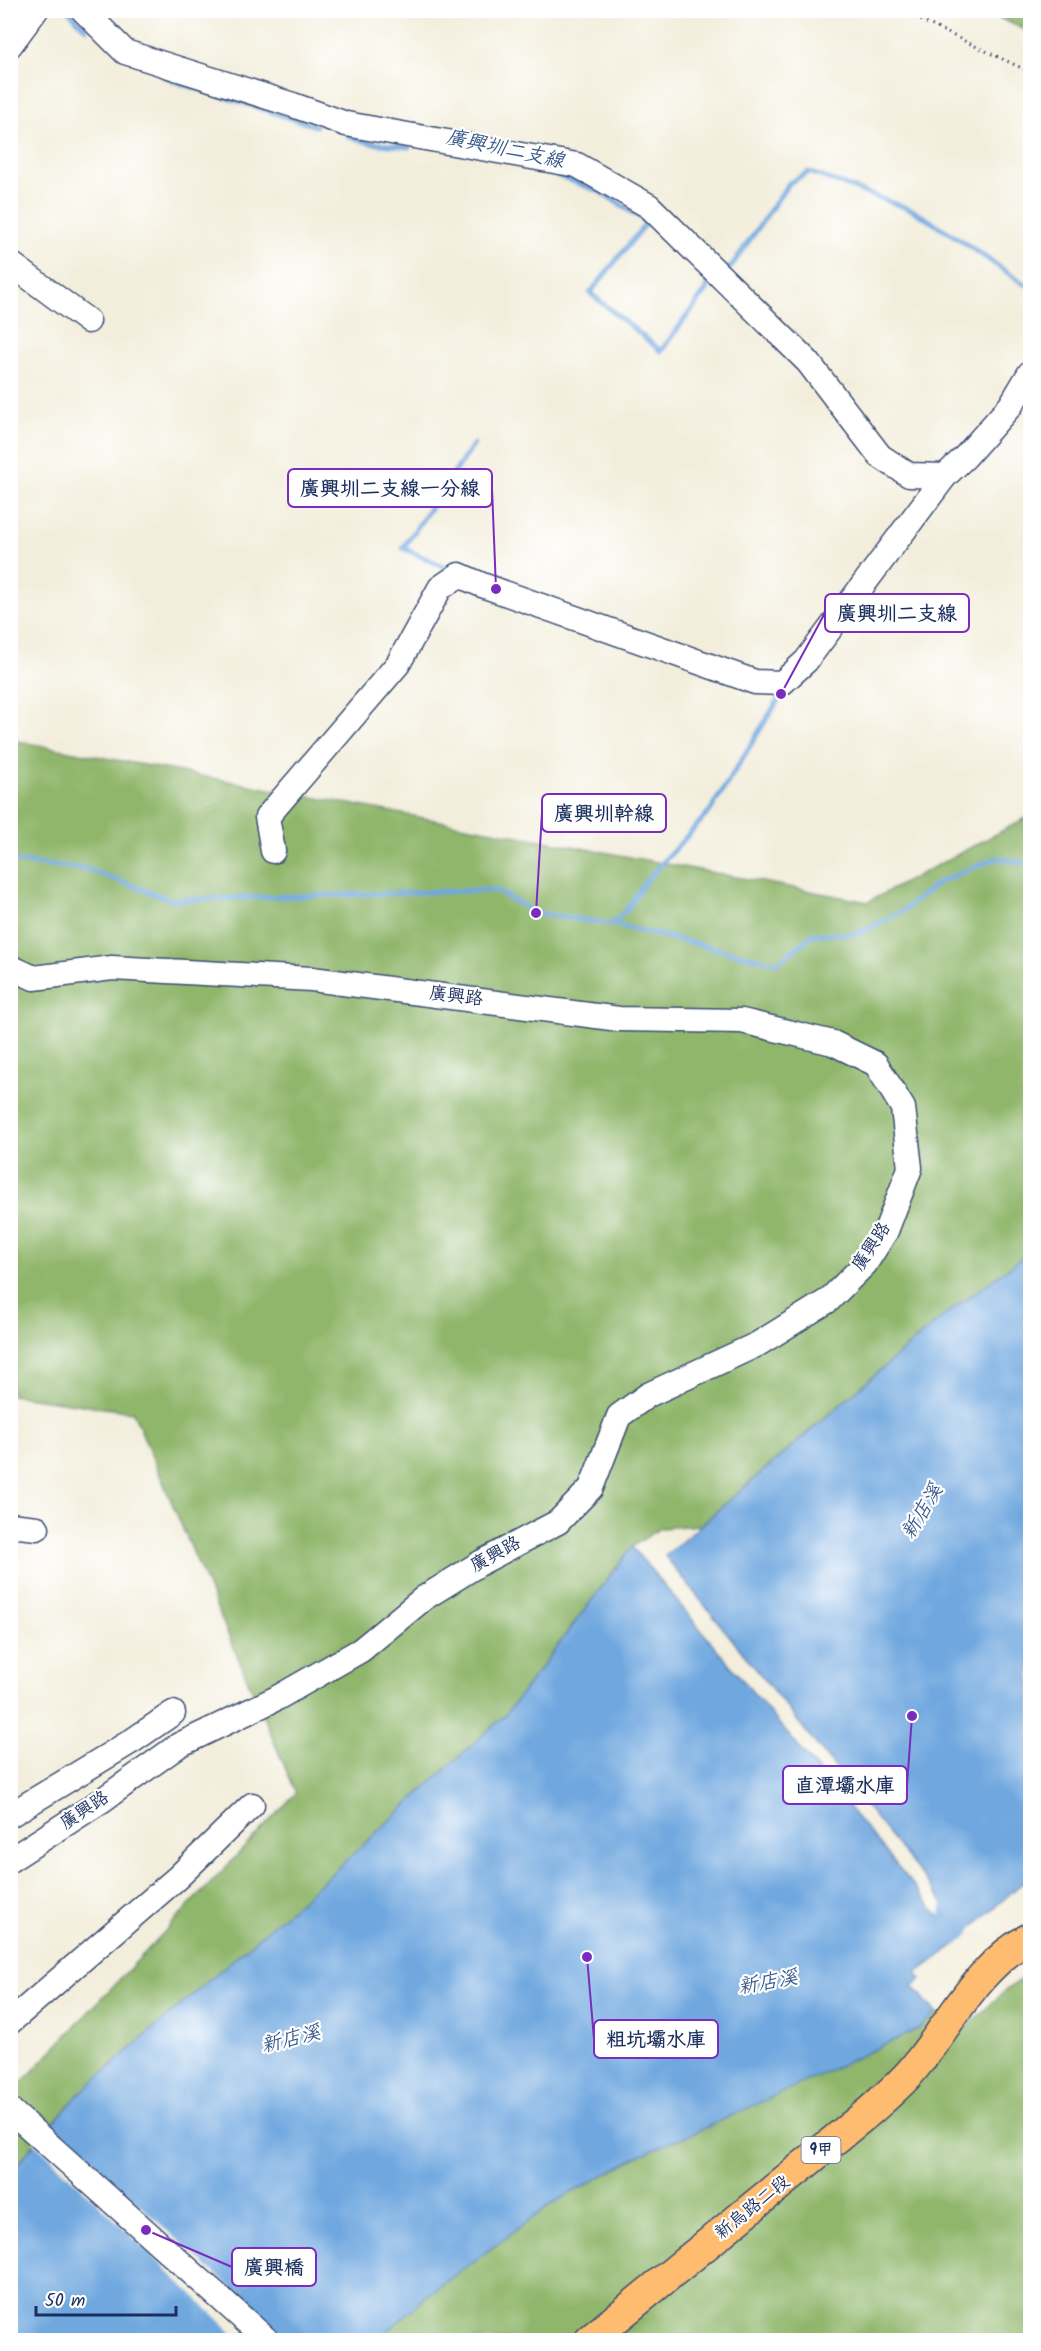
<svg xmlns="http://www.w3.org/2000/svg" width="1041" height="2351" viewBox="0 0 1041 2351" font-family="Kalam,'LXGW WenKai TC',sans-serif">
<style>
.forest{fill:#8fb66b;stroke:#557264;stroke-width:1.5}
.water{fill:#70a7df;stroke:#466b9e;stroke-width:1.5}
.pier{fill:#f3eedc}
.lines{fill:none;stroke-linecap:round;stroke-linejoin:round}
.stream{stroke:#70a7df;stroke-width:5}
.river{stroke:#70a7df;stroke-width:33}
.minor-casing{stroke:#3b4c71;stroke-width:27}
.major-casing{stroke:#3b4c71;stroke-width:33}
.path{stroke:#3b4c71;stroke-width:3;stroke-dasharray:1.5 4.5;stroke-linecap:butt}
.minor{stroke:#fff;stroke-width:24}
.major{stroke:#febc70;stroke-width:30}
.labels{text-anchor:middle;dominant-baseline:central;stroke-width:4.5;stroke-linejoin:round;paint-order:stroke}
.shield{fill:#fff;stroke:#5f6d8e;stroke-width:1.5}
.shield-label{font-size:16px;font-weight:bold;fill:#1b2f5e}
.street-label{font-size:18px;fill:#1b2f5e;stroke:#fff}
.water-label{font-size:20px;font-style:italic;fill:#39598b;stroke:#fff}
.leader{fill:none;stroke:#7b2cbf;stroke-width:2}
.callout-dot{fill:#7b2cbf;stroke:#fff;stroke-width:2}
.callout{fill:#fff;stroke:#7b2cbf;stroke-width:2}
.callout-label{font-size:20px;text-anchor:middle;font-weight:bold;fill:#1b2f5e}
</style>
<rect width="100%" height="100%" fill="#fff"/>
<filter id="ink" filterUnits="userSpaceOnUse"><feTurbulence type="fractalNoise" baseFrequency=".0167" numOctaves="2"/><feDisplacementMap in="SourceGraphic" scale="12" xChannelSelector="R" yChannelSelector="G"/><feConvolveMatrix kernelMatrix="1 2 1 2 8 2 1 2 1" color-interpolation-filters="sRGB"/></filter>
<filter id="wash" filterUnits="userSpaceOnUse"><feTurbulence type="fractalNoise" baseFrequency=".008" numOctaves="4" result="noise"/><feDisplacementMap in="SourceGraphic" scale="24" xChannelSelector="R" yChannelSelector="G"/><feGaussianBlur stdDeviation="1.35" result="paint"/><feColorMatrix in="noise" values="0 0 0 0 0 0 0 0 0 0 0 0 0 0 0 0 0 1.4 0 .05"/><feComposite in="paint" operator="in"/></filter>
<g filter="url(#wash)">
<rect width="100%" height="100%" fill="#f3eedc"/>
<g class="forest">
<path d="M 984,11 L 1030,11 L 1030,32 Z"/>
<path d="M 11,740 L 868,902 L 1030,816 L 1030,1252 L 941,1318 L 700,1525 L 660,1528 L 632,1547 L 506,1714 L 338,1868 L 79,2094 L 11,2171 L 11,2094 L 296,1793 L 133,1412 L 11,1395 Z"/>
<path d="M 1030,1974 L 1030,2340 L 378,2340 L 429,2294 L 553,2203 L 640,2155 L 936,2013 L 958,2035 L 1007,1989 Z"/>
</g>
<g class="water">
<path d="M 1030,1252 L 1030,1876 L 967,1932 L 665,1556 L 941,1318 Z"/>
<path d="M 632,1547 L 960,1941 L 917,1973 L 921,1979 L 913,1986 L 936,2013 L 918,2029 L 703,2129 L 640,2155 L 553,2203 L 429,2294 L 378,2340 L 11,2340 L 11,2171 L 79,2094 L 338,1868 L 506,1714 Z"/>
</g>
<path class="pier" d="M 48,2123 L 289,2340 L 240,2340 L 33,2141 Z"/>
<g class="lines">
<g class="stream">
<path d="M 68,10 L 86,29"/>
<path d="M 163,76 L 180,83 L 316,126"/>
<path d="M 348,136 L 371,143 L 409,147"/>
<path d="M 548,172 L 601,192 L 647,222 L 590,293 L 661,351 L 707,289 L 709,278 L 712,277"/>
<path d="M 725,270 L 731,267 L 789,183 L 809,172 L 912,210 L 953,235 L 1024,284 L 1030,285"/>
<path d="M 454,571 L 403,548 L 474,444"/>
<path d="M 10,861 L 87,869 L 172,900 L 495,890 L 536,913 L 612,924 L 777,963 L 814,934 L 857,934 L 904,910 L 939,882 L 996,858 L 1030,864"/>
<path d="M 612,924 L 628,908 L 644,883 L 710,811 L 785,689"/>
</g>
<path class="river" d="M 909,1947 L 955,1926 L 964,1873"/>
</g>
</g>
<g filter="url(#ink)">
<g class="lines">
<g class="minor-casing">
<g id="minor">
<path d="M 83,10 L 125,52 L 293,105 L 346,124 L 577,165 L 649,206 L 808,362 L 880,456 L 909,475 L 945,476 L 965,457 L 1011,405 L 1030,373"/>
<path d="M 10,45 L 36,10"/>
<path d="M 10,263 L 88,321"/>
<path d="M 273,851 L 267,817 L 398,664 L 440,588 L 459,575 L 482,585 L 755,682 L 782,683 L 806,661 L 945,476"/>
<path d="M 10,967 L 34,978 L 112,968 L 312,979 L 619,1019 L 742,1021 L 833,1043 L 876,1064 L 903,1108 L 910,1168 L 886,1231 L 865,1264 L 829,1300 L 758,1344 L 648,1395 L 619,1416 L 591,1488 L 558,1522 L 482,1562 L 424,1598 L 361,1650 L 277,1698 L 179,1745 L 101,1801 L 10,1860"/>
<path d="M 10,1525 L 37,1528"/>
<path d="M 10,1815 L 132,1741 L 173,1713"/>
<path d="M 10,2022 L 178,1877 L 252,1805"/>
<path d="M 10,2110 L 267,2340"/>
</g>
</g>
<g class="major-casing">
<path id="major" d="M 590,2340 L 871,2110 C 883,2099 897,2087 908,2075 C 948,2030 975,1966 1030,1938"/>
</g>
<path class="path" d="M 899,10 L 1030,72"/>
<use href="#minor" class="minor"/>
<use href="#major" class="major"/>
</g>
</g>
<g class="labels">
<rect class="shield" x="801.5" y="2137" width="39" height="26" rx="4.5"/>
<g class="shield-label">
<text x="821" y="2150">9甲</text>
</g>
<g class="street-label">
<text transform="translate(456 997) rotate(7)">廣興路</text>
<text transform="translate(872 1247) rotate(-57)">廣興路</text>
<text transform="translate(496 1555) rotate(-29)">廣興路</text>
<text transform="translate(85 1811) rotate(-34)">廣興路</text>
<text transform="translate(753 2208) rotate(-39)">新烏路二段</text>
</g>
<g class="water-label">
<text transform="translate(505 150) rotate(12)">廣興圳二支線</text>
<text transform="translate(923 1512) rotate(-59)">新店溪</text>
<text transform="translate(768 1983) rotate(-10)">新店溪</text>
<text transform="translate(291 2040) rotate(-14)">新店溪</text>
</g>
</g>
<path class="leader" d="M496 589L492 488M781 694L825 613M536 913L542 813M912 1716L907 1785M587 1957L594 2039M146 2230L232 2267"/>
<g class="callout-dot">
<circle cx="496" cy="589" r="6"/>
<circle cx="781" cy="694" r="6"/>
<circle cx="536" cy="913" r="6"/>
<circle cx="912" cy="1716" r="6"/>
<circle cx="587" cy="1957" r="6"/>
<circle cx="146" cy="2230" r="6"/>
</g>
<g class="callout">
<rect x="288" y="469" width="204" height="38" rx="6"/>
<rect x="825" y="594" width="144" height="38" rx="6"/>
<rect x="542" y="794" width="124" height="38" rx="6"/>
<rect x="783" y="1766" width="124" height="38" rx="6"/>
<rect x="594" y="2020" width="124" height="38" rx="6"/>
<rect x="232" y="2248" width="84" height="38" rx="6"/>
</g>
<g class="callout-label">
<text x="390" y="495">廣興圳二支線一分線</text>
<text x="897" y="620">廣興圳二支線</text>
<text x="604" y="820">廣興圳幹線</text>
<text x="845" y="1792">直潭壩水庫</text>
<text x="656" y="2046">粗坑壩水庫</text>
<text x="274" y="2274">廣興橋</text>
</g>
<rect width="1041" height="2351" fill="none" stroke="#fff" stroke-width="36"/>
<path d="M36 2306v9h140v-9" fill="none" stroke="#1b2f5e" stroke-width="3"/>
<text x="45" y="2306" font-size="18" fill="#1b2f5e" stroke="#ffffff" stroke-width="4.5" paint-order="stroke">50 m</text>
</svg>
